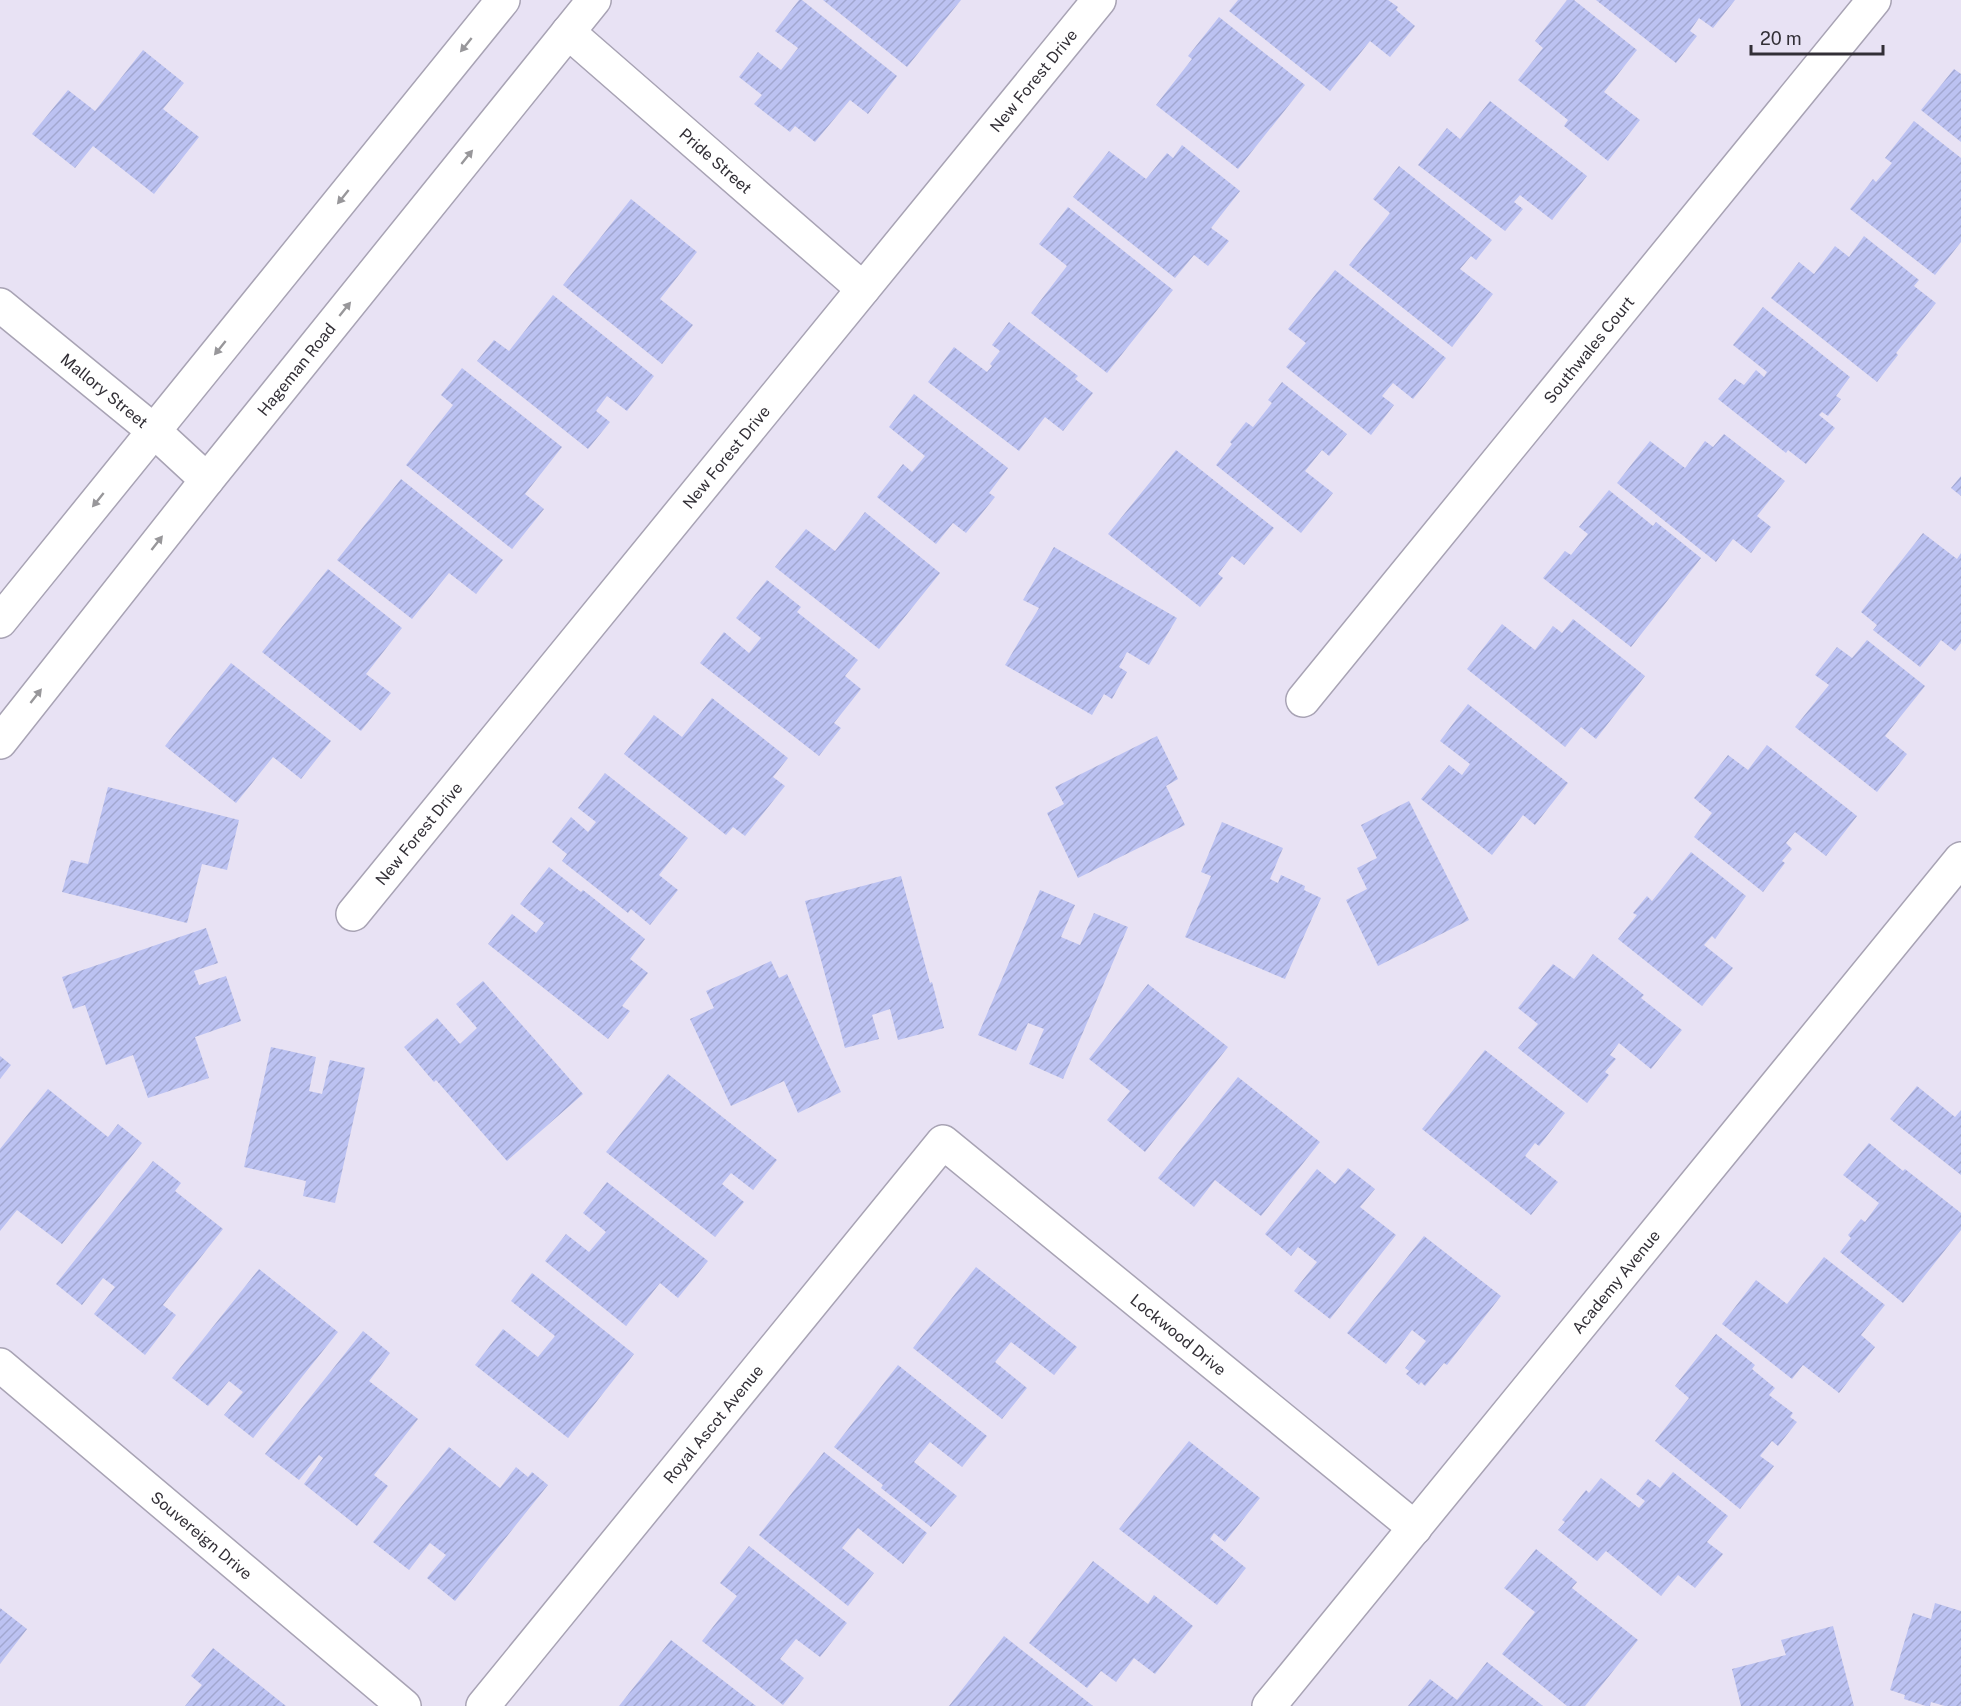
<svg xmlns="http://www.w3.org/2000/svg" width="1961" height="1706" viewBox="0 0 1961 1706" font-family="'Public Sans',sans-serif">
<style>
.building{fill:url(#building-hatch)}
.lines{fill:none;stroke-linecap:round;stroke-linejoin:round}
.minor-casing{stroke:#a8a3b4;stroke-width:36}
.secondary-casing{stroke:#a8a3b4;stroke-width:36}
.minor{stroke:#fff;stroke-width:33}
.secondary{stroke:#fff;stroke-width:33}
.oneway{fill:#98979a}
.labels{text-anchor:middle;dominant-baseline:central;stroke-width:4.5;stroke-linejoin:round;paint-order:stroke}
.street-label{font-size:16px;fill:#322f36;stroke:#e8e2f4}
</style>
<defs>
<pattern id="building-hatch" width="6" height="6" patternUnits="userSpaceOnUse" patternTransform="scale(1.5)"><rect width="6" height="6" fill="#bcc2f2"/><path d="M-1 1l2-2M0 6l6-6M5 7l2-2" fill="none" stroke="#a2a7d0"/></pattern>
</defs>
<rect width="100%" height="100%" fill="#e8e2f4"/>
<g class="building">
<path d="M 799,0 L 802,0 L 897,76 L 868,114 L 850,100 L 815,142 L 795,126 L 790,132 L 754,104 L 762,95 L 739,77 L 758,52 L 781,70 L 798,48 L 775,31 Z"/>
<path d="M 823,0 L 961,0 L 907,67 Z"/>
<path d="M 1238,0 L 1388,0 L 1398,7 L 1396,10 L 1415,26 L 1390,57 L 1370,41 L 1330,91 L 1229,11 Z"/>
<path d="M 1567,0 L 1574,0 L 1637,50 L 1604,92 L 1640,120 L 1608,161 L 1564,126 L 1568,120 L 1518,80 L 1543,48 L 1535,41 Z"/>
<path d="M 1596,0 L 1735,0 L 1713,28 L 1699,18 L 1690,31 L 1697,36 L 1676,63 Z"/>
<path d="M 1219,17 L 1305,85 L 1238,169 L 1156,105 L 1192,59 L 1188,56 Z"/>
<path d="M 143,50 L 184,83 L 163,109 L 199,137 L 154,194 L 93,146 L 75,168 L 32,134 L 68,90 L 95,111 Z"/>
<path d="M 1954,69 L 1961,74 L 1961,142 L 1921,110 Z"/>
<path d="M 1490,101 L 1587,176 L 1552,220 L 1520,195 L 1514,202 L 1523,209 L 1505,231 L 1418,165 L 1447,128 L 1460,139 Z"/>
<path d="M 1914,121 L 1961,158 L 1961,242 L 1935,275 L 1850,209 L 1873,179 L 1876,182 L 1892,163 L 1885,158 Z"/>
<path d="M 1182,145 L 1240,191 L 1211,228 L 1229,241 L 1208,266 L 1194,255 L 1175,278 L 1073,197 L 1109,151 L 1146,179 L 1167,153 L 1173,158 Z"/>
<path d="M 1399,166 L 1492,240 L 1476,260 L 1471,256 L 1460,269 L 1493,294 L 1452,347 L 1349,265 L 1390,213 L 1373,199 Z"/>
<path d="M 631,199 L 697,252 L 660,299 L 693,325 L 662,364 L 563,285 Z"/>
<path d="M 1068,207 L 1173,290 L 1107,373 L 1031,313 L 1067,266 L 1039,244 Z"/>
<path d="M 1864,236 L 1919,280 L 1914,286 L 1936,303 L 1896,353 L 1898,355 L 1877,382 L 1771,298 L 1799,262 L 1814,274 L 1835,246 L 1849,257 Z"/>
<path d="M 1335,270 L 1446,358 L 1413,399 L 1393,383 L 1382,396 L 1394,405 L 1371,435 L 1286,367 L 1306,343 L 1288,329 Z"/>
<path d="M 553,295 L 654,376 L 627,411 L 607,396 L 596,411 L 610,422 L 588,449 L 477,361 L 494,340 L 509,351 Z"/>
<path d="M 1763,307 L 1850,377 L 1836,396 L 1841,399 L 1828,416 L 1822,412 L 1819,415 L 1835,428 L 1806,464 L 1788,450 L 1786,453 L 1718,399 L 1735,379 L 1744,385 L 1756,370 L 1764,377 L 1767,372 L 1733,345 Z"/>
<path d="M 1009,322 L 1078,376 L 1075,379 L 1093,393 L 1063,431 L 1045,417 L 1019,451 L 928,382 L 954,347 L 987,372 L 992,366 L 990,364 L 1000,351 L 992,345 Z"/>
<path d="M 462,368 L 562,447 L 525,494 L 544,509 L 512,549 L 406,465 L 453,405 L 441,395 Z"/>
<path d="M 1282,382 L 1347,434 L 1329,456 L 1322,450 L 1305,471 L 1333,493 L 1301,533 L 1216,465 L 1232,444 L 1230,442 L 1246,422 L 1253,427 L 1272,403 L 1268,400 Z"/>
<path d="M 914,394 L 1008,468 L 989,493 L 995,497 L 966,533 L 953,523 L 936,544 L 877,497 L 903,464 L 912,472 L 925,456 L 889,427 Z"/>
<path d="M 1724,434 L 1785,481 L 1757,516 L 1771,527 L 1751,553 L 1733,539 L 1716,562 L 1617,483 L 1650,441 L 1685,468 L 1705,441 L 1713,447 Z"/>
<path d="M 1176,450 L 1274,528 L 1244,565 L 1232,556 L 1218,574 L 1223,578 L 1200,607 L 1108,534 Z"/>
<path d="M 1961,476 L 1961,496 L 1951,488 Z"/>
<path d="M 401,479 L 503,560 L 476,594 L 449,573 L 412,619 L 337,560 Z"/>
<path d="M 1609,490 L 1653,526 L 1656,522 L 1701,558 L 1631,647 L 1543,578 L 1565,551 L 1571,555 L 1588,534 L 1579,527 Z"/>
<path d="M 865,512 L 940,573 L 879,649 L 775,567 L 806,529 L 835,551 Z"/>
<path d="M 1923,533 L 1957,559 L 1961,553 L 1961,643 L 1955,651 L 1941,640 L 1920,667 L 1873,630 L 1877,625 L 1861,612 Z"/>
<path d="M 1054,547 L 1177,618 L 1149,665 L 1127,652 L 1119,667 L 1127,672 L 1112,699 L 1104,694 L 1092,715 L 1005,665 L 1039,608 L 1023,600 Z"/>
<path d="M 328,569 L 402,628 L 366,674 L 391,693 L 361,731 L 262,652 Z"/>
<path d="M 767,580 L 801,607 L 797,612 L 858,660 L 845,676 L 861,689 L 834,723 L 841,728 L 819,756 L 700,663 L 724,632 L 749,653 L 761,638 L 736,618 Z"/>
<path d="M 1573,619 L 1645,676 L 1596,739 L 1581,727 L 1565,747 L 1467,669 L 1502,624 L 1535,650 L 1553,626 L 1562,633 Z"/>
<path d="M 1867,640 L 1925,686 L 1885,736 L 1907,754 L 1877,792 L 1795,727 L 1829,685 L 1815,675 L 1837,647 L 1852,658 Z"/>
<path d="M 231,663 L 331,741 L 301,779 L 273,757 L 236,803 L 165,746 Z"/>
<path d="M 712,698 L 788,758 L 773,777 L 785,786 L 745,836 L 733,827 L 726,835 L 624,754 L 654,715 L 682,737 Z"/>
<path d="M 1468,704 L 1568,783 L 1535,825 L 1523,815 L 1492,855 L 1421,799 L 1449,765 L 1462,775 L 1470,764 L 1440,741 Z"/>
<path d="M 1157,736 L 1178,779 L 1166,786 L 1185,825 L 1078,878 L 1047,813 L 1064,804 L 1055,787 Z"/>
<path d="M 1767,745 L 1857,816 L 1826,856 L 1795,832 L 1786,843 L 1792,849 L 1782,861 L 1785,863 L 1763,892 L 1694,837 L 1712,813 L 1694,798 L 1728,755 L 1748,770 Z"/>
<path d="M 605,773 L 688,838 L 659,875 L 678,890 L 650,925 L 631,909 L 628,913 L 562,861 L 567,854 L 552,842 L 571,817 L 588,832 L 596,822 L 578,808 Z"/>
<path d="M 108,787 L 239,820 L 227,870 L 202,864 L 187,923 L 62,892 L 71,860 L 88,864 Z"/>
<path d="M 1409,801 L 1469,920 L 1378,966 L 1346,900 L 1367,889 L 1357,868 L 1377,858 L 1361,825 Z"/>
<path d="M 1222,822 L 1283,848 L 1270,879 L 1278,883 L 1281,875 L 1305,886 L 1304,890 L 1321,898 L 1285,979 L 1185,937 L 1211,876 L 1201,872 Z"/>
<path d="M 1691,852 L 1746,896 L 1715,939 L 1712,936 L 1704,945 L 1733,968 L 1702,1006 L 1618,939 L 1637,915 L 1633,913 L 1647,896 L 1652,901 Z"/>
<path d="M 549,867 L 581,892 L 583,890 L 645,939 L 630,959 L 648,973 L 622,1006 L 630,1011 L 608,1039 L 488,944 L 512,914 L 536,933 L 544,923 L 520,904 Z"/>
<path d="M 901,876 L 930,983 L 932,982 L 944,1028 L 898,1040 L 890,1009 L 872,1015 L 879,1039 L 845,1048 L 805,901 Z"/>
<path d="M 1040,890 L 1075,905 L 1061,937 L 1080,945 L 1094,913 L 1128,927 L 1063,1079 L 1029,1064 L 1044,1029 L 1028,1023 L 1016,1051 L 978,1035 Z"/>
<path d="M 206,928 L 218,963 L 194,971 L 199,985 L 226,976 L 241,1021 L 195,1037 L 209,1078 L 148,1098 L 133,1055 L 106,1065 L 85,1005 L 73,1009 L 62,977 Z"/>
<path d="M 1593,954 L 1644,995 L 1641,998 L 1682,1030 L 1651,1069 L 1619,1043 L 1610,1055 L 1616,1059 L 1605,1072 L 1609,1075 L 1587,1103 L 1518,1048 L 1538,1024 L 1518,1008 L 1553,964 L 1574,979 Z"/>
<path d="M 771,961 L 779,978 L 787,974 L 841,1092 L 798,1113 L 784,1081 L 731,1106 L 690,1019 L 714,1008 L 706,991 Z"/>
<path d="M 483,981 L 583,1094 L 507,1161 L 436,1080 L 434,1082 L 404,1047 L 437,1018 L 460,1044 L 477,1028 L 456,1004 Z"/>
<path d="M 1148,984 L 1228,1047 L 1145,1152 L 1107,1120 L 1130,1091 L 1089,1059 Z"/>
<path d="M 271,1047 L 316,1057 L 309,1091 L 322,1094 L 330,1060 L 365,1068 L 335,1203 L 303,1196 L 306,1181 L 244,1167 Z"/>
<path d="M 1485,1050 L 1565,1113 L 1539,1146 L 1535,1143 L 1525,1156 L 1558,1182 L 1531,1215 L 1422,1129 Z"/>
<path d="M 0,1056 L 11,1065 L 0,1079 Z"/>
<path d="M 668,1074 L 777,1160 L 753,1190 L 731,1173 L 722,1184 L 744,1202 L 715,1237 L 606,1152 Z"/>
<path d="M 1238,1077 L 1320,1142 L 1261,1216 L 1215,1180 L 1194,1207 L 1158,1178 Z"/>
<path d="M 1917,1086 L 1955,1117 L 1961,1110 L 1961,1175 L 1890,1119 Z"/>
<path d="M 48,1089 L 108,1137 L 118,1124 L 142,1143 L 62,1244 L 17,1210 L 0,1231 L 0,1149 Z"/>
<path d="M 1869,1143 L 1903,1171 L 1905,1169 L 1961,1213 L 1961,1230 L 1903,1303 L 1840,1252 L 1851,1238 L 1848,1235 L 1861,1219 L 1865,1222 L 1879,1203 L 1843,1175 Z"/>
<path d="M 153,1161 L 181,1183 L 175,1191 L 223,1229 L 163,1305 L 176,1315 L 145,1355 L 94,1314 L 115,1287 L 103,1278 L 82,1305 L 56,1284 Z"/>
<path d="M 1348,1168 L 1375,1189 L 1360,1207 L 1396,1235 L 1330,1319 L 1294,1291 L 1317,1262 L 1298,1247 L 1291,1256 L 1265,1234 L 1317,1169 L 1335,1184 Z"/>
<path d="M 607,1182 L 708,1261 L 678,1298 L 660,1283 L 626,1326 L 545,1261 L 566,1234 L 589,1252 L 606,1232 L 583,1213 Z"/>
<path d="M 1424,1236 L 1501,1296 L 1447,1365 L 1444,1363 L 1425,1386 L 1421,1382 L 1419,1385 L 1406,1374 L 1409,1371 L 1405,1368 L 1426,1341 L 1412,1330 L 1386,1364 L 1347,1333 Z"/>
<path d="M 1824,1257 L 1885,1305 L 1861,1335 L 1875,1347 L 1839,1393 L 1803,1365 L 1792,1379 L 1722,1324 L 1756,1280 L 1787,1304 Z"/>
<path d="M 976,1267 L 1077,1347 L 1054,1375 L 1011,1342 L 995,1362 L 1027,1388 L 1002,1419 L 913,1348 Z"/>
<path d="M 259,1269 L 338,1332 L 253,1438 L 224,1415 L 243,1392 L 229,1381 L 208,1406 L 172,1378 Z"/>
<path d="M 532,1273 L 634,1354 L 568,1438 L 475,1365 L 503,1329 L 538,1357 L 555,1336 L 511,1301 Z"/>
<path d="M 363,1331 L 390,1353 L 369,1381 L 418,1419 L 374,1475 L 388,1486 L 357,1526 L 304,1484 L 323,1458 L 319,1455 L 299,1480 L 265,1454 Z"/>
<path d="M 1716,1334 L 1755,1365 L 1752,1369 L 1775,1388 L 1769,1395 L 1793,1413 L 1790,1417 L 1797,1422 L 1778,1446 L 1772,1441 L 1760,1456 L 1774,1466 L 1740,1509 L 1655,1441 L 1689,1398 L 1675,1386 Z"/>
<path d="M 898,1365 L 987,1436 L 962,1467 L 930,1442 L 914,1462 L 957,1496 L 931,1527 L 881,1488 L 883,1485 L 834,1447 Z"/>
<path d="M 1189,1441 L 1260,1498 L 1225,1542 L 1214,1533 L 1210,1539 L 1246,1568 L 1217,1605 L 1119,1529 Z"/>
<path d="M 449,1447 L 500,1488 L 516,1467 L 528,1477 L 532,1472 L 548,1485 L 455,1601 L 427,1578 L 446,1555 L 430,1543 L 409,1570 L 373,1542 Z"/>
<path d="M 824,1452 L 927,1533 L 903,1564 L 858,1528 L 842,1548 L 874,1573 L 848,1606 L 759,1535 Z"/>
<path d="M 1673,1472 L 1728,1516 L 1707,1542 L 1723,1554 L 1695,1588 L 1678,1575 L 1661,1596 L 1606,1551 L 1597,1561 L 1558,1530 L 1565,1522 L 1562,1520 L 1586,1490 L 1589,1493 L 1601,1478 L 1639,1508 L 1645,1501 L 1636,1494 L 1648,1479 L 1660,1488 Z"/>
<path d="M 749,1546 L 847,1623 L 820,1657 L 796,1639 L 780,1659 L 804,1678 L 783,1705 L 702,1641 L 737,1596 L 720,1583 Z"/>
<path d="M 1536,1549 L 1577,1582 L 1572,1588 L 1638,1640 L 1585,1706 L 1567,1706 L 1502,1654 L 1535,1612 L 1504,1588 Z"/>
<path d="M 1093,1561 L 1148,1604 L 1154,1595 L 1193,1626 L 1155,1674 L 1134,1658 L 1116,1682 L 1101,1671 L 1087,1688 L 1029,1643 Z"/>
<path d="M 1935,1603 L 1961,1611 L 1961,1706 L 1945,1706 L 1931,1702 L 1930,1706 L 1926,1706 L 1904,1699 L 1905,1695 L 1890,1690 L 1913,1613 L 1931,1619 Z"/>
<path d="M 0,1608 L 27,1629 L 0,1664 Z"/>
<path d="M 1833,1626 L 1854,1706 L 1741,1706 L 1732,1669 L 1786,1655 L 1781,1640 Z"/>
<path d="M 1004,1636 L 1093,1706 L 949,1706 Z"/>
<path d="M 671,1640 L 756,1706 L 619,1706 Z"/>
<path d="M 213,1648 L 286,1706 L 185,1706 L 202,1685 L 191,1676 Z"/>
<path d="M 1487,1662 L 1543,1706 L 1408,1706 L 1430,1679 L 1457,1700 Z"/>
</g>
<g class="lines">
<g class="minor-casing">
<g id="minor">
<path id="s1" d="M 568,32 L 863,289"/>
<path id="s2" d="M 0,305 L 154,431 L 207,480"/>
<path id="s3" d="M 1303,700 L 1874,0"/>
<path id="s4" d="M 353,914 L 1099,0"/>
<path id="s5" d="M 0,1365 L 404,1706"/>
<path id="s6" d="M 483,1706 L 943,1142 L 1415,1528"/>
<path id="s7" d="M 1269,1706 L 1961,859"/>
</g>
</g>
<g class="secondary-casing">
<g id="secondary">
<path d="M 0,621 L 503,0"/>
<path id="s8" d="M 0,742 L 207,480 L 594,0"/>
</g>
</g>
<use href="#minor" class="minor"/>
<use href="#secondary" class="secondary"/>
</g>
<defs><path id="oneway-solid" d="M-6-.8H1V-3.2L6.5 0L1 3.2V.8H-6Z" transform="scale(1.5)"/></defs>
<g class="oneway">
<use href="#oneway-solid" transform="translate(466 45) rotate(129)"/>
<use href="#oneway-solid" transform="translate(467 157) rotate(-51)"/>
<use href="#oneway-solid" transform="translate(343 197) rotate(129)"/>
<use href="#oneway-solid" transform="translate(345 309) rotate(-51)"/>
<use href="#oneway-solid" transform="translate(220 348) rotate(129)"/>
<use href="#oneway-solid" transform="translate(98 500) rotate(129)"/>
<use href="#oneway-solid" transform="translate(157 543) rotate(-52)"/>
<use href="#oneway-solid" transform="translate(36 696) rotate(-52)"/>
</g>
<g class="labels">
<g class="street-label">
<text stroke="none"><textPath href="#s4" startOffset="1076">New Forest Drive</textPath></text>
<text stroke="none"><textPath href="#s1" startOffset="196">Pride Street</textPath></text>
<text stroke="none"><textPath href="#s3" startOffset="452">Southwales Court</textPath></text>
<text stroke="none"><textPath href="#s8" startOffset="476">Hageman Road</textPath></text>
<text stroke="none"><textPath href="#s2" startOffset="135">Mallory Street</textPath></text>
<text stroke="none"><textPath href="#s4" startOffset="590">New Forest Drive</textPath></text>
<text stroke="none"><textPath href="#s4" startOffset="104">New Forest Drive</textPath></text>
<text stroke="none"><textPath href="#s7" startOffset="548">Academy Avenue</textPath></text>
<text stroke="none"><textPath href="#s6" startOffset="1032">Lockwood Drive</textPath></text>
<text stroke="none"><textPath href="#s6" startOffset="364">Royal Ascot Avenue</textPath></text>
<text stroke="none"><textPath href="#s5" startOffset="264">Souvereign Drive</textPath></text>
</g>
</g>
<path d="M1751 45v9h132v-9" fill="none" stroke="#322f36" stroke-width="3"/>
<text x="1760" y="45" font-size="18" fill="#322f36" stroke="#e8e2f4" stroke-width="4.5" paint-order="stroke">20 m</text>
</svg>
